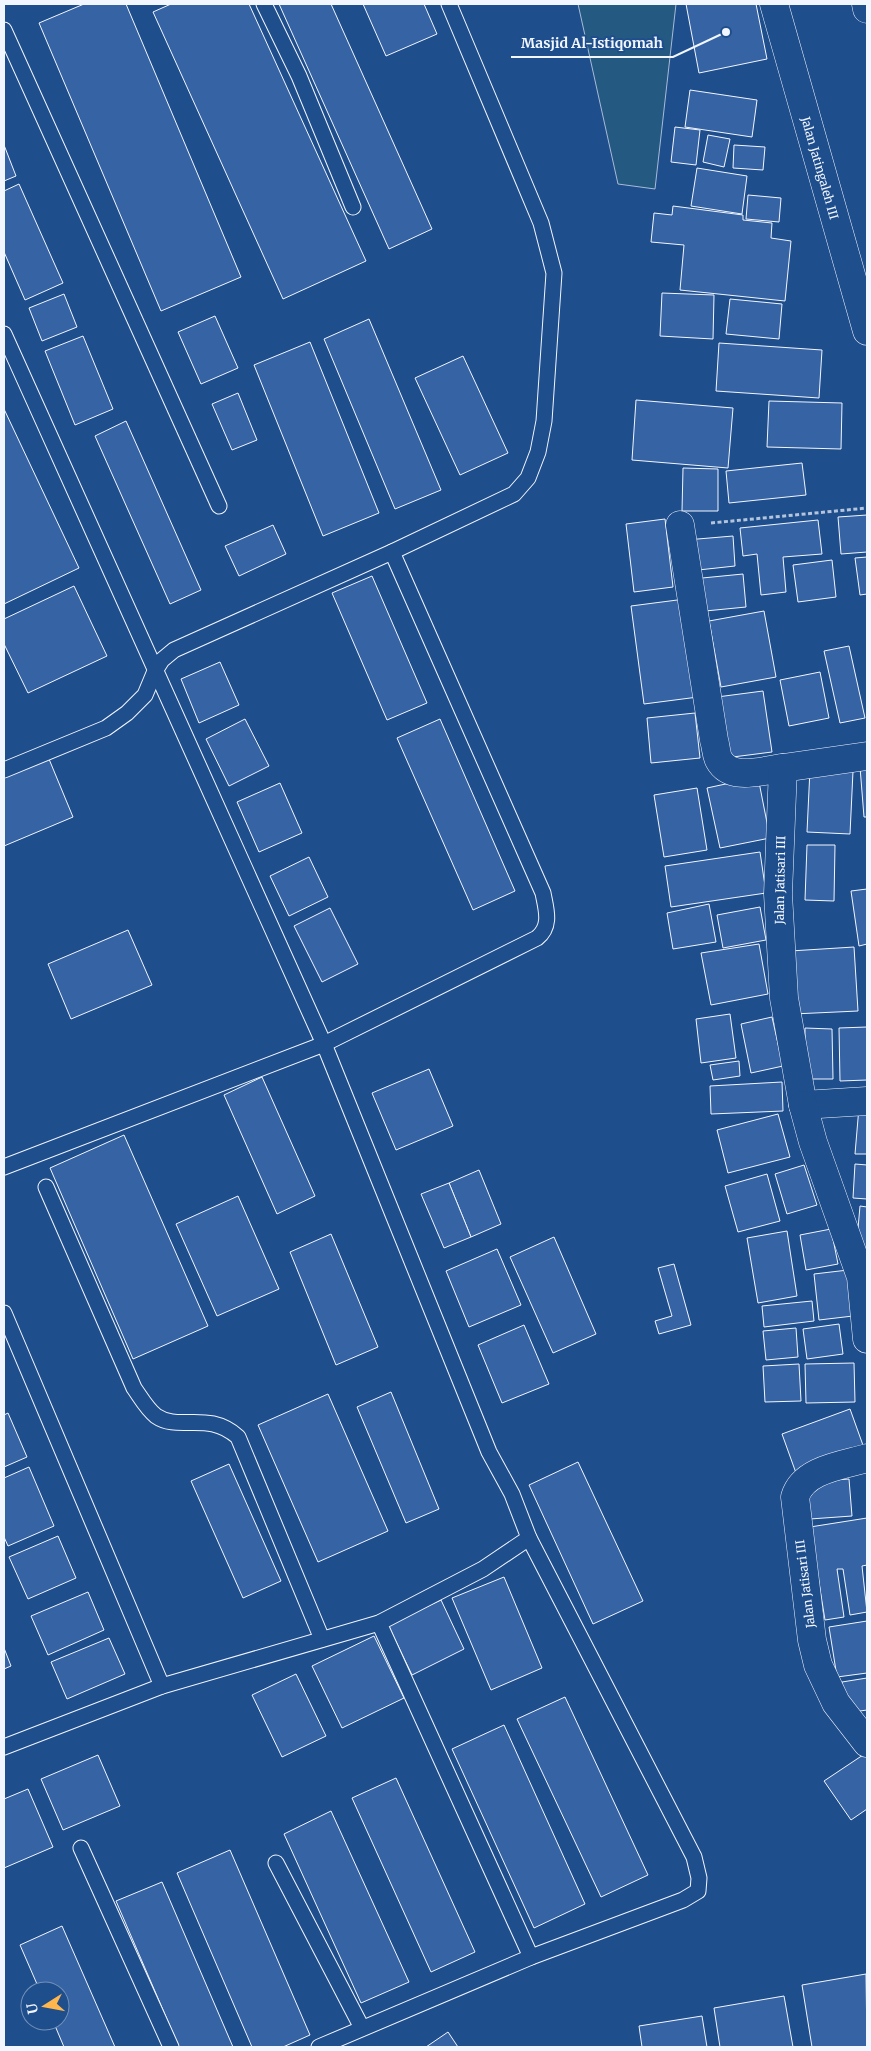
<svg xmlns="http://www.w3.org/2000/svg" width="871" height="2051" viewBox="0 0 871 2051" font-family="Merriweather,serif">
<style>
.green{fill:#245a82;stroke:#a8bbd7}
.building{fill:#3563a3;stroke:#f2f6ff}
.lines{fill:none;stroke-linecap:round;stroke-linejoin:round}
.lane-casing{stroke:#f2f6ff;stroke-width:17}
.street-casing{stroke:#f2f6ff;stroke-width:29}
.highway-casing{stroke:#f2f6ff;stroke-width:29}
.path{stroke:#b3c4dc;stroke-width:3;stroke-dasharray:4 2.5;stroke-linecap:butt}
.lane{stroke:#1f4e8c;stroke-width:15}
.street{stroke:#1f4e8c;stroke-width:28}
.highway{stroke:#1f4e8c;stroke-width:28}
.labels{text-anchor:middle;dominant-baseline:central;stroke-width:4;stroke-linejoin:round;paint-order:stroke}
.street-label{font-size:12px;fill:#f2f6ff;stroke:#1f4e8c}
.leader{fill:none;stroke:#f2f6ff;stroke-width:2}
.callout-dot{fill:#f2f6ff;stroke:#1f4e8c;stroke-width:2}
.callout-label{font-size:14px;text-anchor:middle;font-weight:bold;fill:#f2f6ff;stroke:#1f4e8c;stroke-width:4;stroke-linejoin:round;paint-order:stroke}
</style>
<rect width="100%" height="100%" fill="#1f4e8c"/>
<path class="green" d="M 578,4 L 676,4 L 655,189 L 618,184 Z"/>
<g class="building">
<path d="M 84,4 L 126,4 L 241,277 L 161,311 L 39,23 Z"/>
<path d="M 171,4 L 249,4 L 366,261 L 283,299 L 153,12 Z"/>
<path d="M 279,4 L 331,4 L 432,229 L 389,249 Z"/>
<path d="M 363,4 L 424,4 L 437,34 L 386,56 Z"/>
<path d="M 686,4 L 756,4 L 767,59 L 699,73 Z"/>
<path d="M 690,90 L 757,100 L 752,137 L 685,127 Z"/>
<path d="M 675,127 L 700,130 L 696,165 L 671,162 Z"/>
<path d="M 708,135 L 730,139 L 724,167 L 703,162 Z"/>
<path d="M 4,145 L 16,176 L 4,181 Z"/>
<path d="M 734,145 L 765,147 L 763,170 L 733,168 Z"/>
<path d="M 697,168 L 747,176 L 742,214 L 691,206 Z"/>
<path d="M 19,184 L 63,283 L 25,300 L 4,252 L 4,191 Z"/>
<path d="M 748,195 L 781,198 L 779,222 L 746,219 Z"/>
<path d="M 673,206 L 743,215 L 743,220 L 772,223 L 771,238 L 791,241 L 785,301 L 680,290 L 684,245 L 651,242 L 654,213 L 672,215 Z"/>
<path d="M 662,293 L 714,295 L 713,339 L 660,336 Z"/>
<path d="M 64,294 L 77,327 L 42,341 L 29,308 Z"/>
<path d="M 730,299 L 782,304 L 779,339 L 726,334 Z"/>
<path d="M 215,316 L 238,368 L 201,384 L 178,332 Z"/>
<path d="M 369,319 L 441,490 L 395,509 L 324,339 Z"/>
<path d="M 83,336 L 113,409 L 75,425 L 45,351 Z"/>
<path d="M 310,342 L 379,513 L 323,536 L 254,365 Z"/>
<path d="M 719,343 L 822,350 L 819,398 L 716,391 Z"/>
<path d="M 463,356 L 508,453 L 460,475 L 415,378 Z"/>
<path d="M 238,393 L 257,440 L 232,450 L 212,404 Z"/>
<path d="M 636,400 L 733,408 L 728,468 L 632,460 Z"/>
<path d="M 769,401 L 842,403 L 841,449 L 767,447 Z"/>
<path d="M 4,409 L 79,568 L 4,604 Z"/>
<path d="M 126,421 L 201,590 L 170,604 L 95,436 Z"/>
<path d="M 802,463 L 806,495 L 729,503 L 726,471 Z"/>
<path d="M 683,468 L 718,469 L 718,511 L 682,511 Z"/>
<path d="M 867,515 L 867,552 L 841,554 L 838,517 Z"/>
<path d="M 665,519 L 673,587 L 634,592 L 626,524 Z"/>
<path d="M 818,520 L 822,554 L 783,557 L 786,592 L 761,595 L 757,554 L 743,556 L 740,528 Z"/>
<path d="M 273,525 L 286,554 L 239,576 L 225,546 Z"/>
<path d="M 733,536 L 735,566 L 689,571 L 686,540 Z"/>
<path d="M 867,557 L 867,594 L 860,595 L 855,558 Z"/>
<path d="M 832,560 L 836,597 L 798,602 L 793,565 Z"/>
<path d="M 743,574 L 746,607 L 695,612 L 692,579 Z"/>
<path d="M 372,576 L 427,703 L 387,720 L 332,593 Z"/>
<path d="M 74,586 L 107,656 L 28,693 L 4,644 L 4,619 Z"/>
<path d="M 685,599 L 698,697 L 644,704 L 631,606 Z"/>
<path d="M 764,611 L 776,677 L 721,687 L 709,621 Z"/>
<path d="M 849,646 L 865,718 L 840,723 L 824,651 Z"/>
<path d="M 220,662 L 239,705 L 199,723 L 181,679 Z"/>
<path d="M 820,672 L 829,718 L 789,726 L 780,680 Z"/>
<path d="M 763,691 L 772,752 L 725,758 L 717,697 Z"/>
<path d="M 695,713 L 700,758 L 651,763 L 647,718 Z"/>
<path d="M 245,719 L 269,766 L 229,786 L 206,739 Z"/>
<path d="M 440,719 L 515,891 L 473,910 L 397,738 Z"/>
<path d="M 49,759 L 73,817 L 4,846 L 4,778 Z"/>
<path d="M 860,767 L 867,767 L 867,817 L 864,817 Z"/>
<path d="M 810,769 L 853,771 L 850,834 L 807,832 Z"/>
<path d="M 758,777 L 770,838 L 720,848 L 707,788 Z"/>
<path d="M 280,783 L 302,833 L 259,852 L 237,802 Z"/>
<path d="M 697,788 L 707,850 L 664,857 L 654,795 Z"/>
<path d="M 807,845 L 835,845 L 834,901 L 805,900 Z"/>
<path d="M 760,852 L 766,893 L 671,907 L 665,866 Z"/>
<path d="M 309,857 L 328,897 L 289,916 L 270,876 Z"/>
<path d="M 867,889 L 867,944 L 859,946 L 851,891 Z"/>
<path d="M 709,904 L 716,942 L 673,949 L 667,913 Z"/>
<path d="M 760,907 L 766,940 L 723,948 L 717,915 Z"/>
<path d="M 330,908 L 358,964 L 322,982 L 294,926 Z"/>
<path d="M 128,930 L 152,985 L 71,1019 L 48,964 Z"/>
<path d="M 759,944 L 768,994 L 711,1005 L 701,953 Z"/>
<path d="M 854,947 L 858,1011 L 793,1014 L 790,951 Z"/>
<path d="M 730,1014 L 736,1058 L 701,1063 L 696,1019 Z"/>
<path d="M 772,1017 L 783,1066 L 751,1073 L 741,1024 Z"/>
<path d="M 867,1027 L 867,1080 L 840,1081 L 839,1028 Z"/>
<path d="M 805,1028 L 832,1029 L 833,1079 L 805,1079 Z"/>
<path d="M 739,1061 L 740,1076 L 713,1080 L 710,1065 Z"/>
<path d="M 429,1069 L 453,1126 L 396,1150 L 372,1093 Z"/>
<path d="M 262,1077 L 315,1196 L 277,1214 L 224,1095 Z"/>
<path d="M 782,1082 L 783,1111 L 711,1114 L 710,1086 Z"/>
<path d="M 859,1107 L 867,1108 L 867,1154 L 855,1154 Z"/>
<path d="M 778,1114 L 790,1157 L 728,1173 L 717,1130 Z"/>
<path d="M 124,1135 L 208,1326 L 133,1359 L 50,1168 Z"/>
<path d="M 855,1164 L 867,1165 L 867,1199 L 853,1198 Z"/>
<path d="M 804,1165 L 817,1205 L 787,1214 L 775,1174 Z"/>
<path d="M 479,1170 L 501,1224 L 471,1237 L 449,1183 Z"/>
<path d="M 767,1174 L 780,1221 L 738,1232 L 725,1186 Z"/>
<path d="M 449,1183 L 471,1237 L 444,1248 L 421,1194 Z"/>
<path d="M 238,1196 L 279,1289 L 217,1316 L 176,1224 Z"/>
<path d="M 860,1206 L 867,1207 L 867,1251 L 856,1251 Z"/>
<path d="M 831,1229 L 838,1264 L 806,1270 L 800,1235 Z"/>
<path d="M 787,1231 L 797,1296 L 758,1303 L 747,1238 Z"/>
<path d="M 331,1234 L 378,1347 L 336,1365 L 290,1252 Z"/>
<path d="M 554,1237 L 596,1334 L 553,1353 L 510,1257 Z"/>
<path d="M 497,1249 L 521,1305 L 469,1327 L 446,1271 Z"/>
<path d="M 674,1264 L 691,1325 L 659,1334 L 655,1321 L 672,1316 L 658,1268 Z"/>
<path d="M 848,1270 L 853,1316 L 819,1320 L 814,1274 Z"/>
<path d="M 812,1301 L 814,1321 L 764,1327 L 762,1306 Z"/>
<path d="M 839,1324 L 843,1354 L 807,1359 L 803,1329 Z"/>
<path d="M 524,1325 L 549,1384 L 502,1403 L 478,1345 Z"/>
<path d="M 796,1328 L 798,1357 L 766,1360 L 763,1331 Z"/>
<path d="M 854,1363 L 855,1402 L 806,1403 L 805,1364 Z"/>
<path d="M 799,1364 L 801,1401 L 765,1402 L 763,1366 Z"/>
<path d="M 391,1392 L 439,1509 L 406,1523 L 357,1407 Z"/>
<path d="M 328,1394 L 388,1531 L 318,1562 L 258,1425 Z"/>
<path d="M 850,1409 L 864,1448 L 796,1473 L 782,1434 Z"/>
<path d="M 8,1413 L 27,1457 L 4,1467 L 4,1415 Z"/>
<path d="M 578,1462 L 643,1601 L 593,1624 L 529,1485 Z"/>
<path d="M 229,1464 L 281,1581 L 243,1598 L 191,1481 Z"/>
<path d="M 29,1467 L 54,1526 L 8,1546 L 4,1537 L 4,1478 Z"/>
<path d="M 849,1479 L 852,1516 L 810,1519 L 807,1482 Z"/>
<path d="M 867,1518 L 867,1565 L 862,1566 L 867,1612 L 850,1615 L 843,1569 L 837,1569 L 844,1617 L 825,1620 L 810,1527 Z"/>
<path d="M 58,1536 L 76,1578 L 28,1599 L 9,1557 Z"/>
<path d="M 504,1577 L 542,1668 L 491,1690 L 452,1598 Z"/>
<path d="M 88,1592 L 104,1630 L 48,1655 L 31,1616 Z"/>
<path d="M 441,1600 L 464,1649 L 412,1675 L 388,1625 Z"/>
<path d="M 867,1621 L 867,1673 L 837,1677 L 829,1627 Z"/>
<path d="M 374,1636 L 404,1698 L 342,1728 L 312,1666 Z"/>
<path d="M 109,1638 L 125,1674 L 67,1699 L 51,1662 Z"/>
<path d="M 4,1648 L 11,1666 L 4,1669 Z"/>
<path d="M 296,1674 L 326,1736 L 282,1757 L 252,1695 Z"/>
<path d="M 867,1678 L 867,1710 L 846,1713 L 842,1682 Z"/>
<path d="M 565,1697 L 648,1875 L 601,1897 L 517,1719 Z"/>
<path d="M 504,1725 L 585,1904 L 534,1928 L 452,1749 Z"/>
<path d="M 866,1753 L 867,1755 L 867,1809 L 851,1820 L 824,1781 Z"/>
<path d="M 98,1755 L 120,1806 L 63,1830 L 41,1779 Z"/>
<path d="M 396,1778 L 475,1952 L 431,1972 L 352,1798 Z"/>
<path d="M 28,1789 L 53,1847 L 4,1868 L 4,1799 Z"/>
<path d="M 331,1811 L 409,1982 L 361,2003 L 284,1834 Z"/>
<path d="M 230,1850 L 310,2035 L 283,2047 L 252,2047 L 177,1873 Z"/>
<path d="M 162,1882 L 233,2047 L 179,2047 L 116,1901 Z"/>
<path d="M 62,1926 L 115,2047 L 64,2047 L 53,2021 L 60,2021 L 60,1991 L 40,1991 L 20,1945 Z"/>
<path d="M 866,1974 L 867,2047 L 812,2047 L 802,1985 Z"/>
<path d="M 784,1996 L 793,2047 L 720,2047 L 714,2008 Z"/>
<path d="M 702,2016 L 707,2047 L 642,2047 L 639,2026 Z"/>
<path d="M 448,2032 L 458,2047 L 426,2047 Z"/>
</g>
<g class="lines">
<g class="lane-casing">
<g id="lane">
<path d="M 264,4 L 299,76 L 353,207"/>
<path d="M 4,30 L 219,506"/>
<path d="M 4,334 L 324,1044 L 489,1452 L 512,1494 L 529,1538 L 483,1569 L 379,1623 L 162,1686 L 4,1747"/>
<path d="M 4,770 L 106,728 L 127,713 L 145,695 L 155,671 L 162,660 L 174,650 L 392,552 L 514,494 L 528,478 L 538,452 L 544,421 L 554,273 L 541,223 L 449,4"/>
<path d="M 4,1167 L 324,1044 L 537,938 C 552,926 546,909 543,893 L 392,552"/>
<path d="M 46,1187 L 134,1388 C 141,1398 147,1409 156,1416 C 179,1432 208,1410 238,1437 L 322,1639"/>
<path d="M 4,1313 L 162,1686"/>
<path d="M 379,1623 L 531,1957"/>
<path d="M 81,1848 L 171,2047"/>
<path d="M 276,1863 L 362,2028"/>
<path d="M 319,2047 L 531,1957 L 683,1900 L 698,1891 L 699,1878 L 694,1857 L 529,1538"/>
</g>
</g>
<g class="street-casing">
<g id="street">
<path d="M 774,4 L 867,331"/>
<path d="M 680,525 L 714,740 C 716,746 716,755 719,760 C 731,782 764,770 783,768"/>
<path d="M 867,756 L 783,768 L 778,894 L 784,998 L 803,1105 L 867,1101"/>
<path d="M 803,1105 L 813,1142 L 861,1277 L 867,1339"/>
<path d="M 867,1458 C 844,1465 803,1469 795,1497 L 812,1640 L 818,1665 L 836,1703 L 867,1743"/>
</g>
</g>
<g class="highway-casing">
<path id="highway" d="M 866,4 L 867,9"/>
</g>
<path class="path" d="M 711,523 L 867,508"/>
<use href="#lane" class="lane"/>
<use href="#street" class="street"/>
<use href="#highway" class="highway"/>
</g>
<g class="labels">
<g class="street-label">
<text transform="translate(820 168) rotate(74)">Jalan Jatingaleh III</text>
<text transform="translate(780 880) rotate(-89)">Jalan Jatisari III</text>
<text transform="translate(805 1584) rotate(-97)">Jalan Jatisari III</text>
</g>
</g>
<path class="leader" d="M726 32L673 57H511"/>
<circle class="callout-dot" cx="726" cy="32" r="5"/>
<g class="callout-label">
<text x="592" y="48">Masjid Al-Istiqomah</text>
</g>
<rect width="871" height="2051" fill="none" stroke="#f2f6ff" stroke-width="10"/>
<g transform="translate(45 2006) rotate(259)"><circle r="24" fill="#1f4e8c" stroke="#7391ba"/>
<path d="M0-4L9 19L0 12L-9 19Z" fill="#ffb74d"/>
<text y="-8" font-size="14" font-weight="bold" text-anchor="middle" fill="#f2f6ff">U</text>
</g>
</svg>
